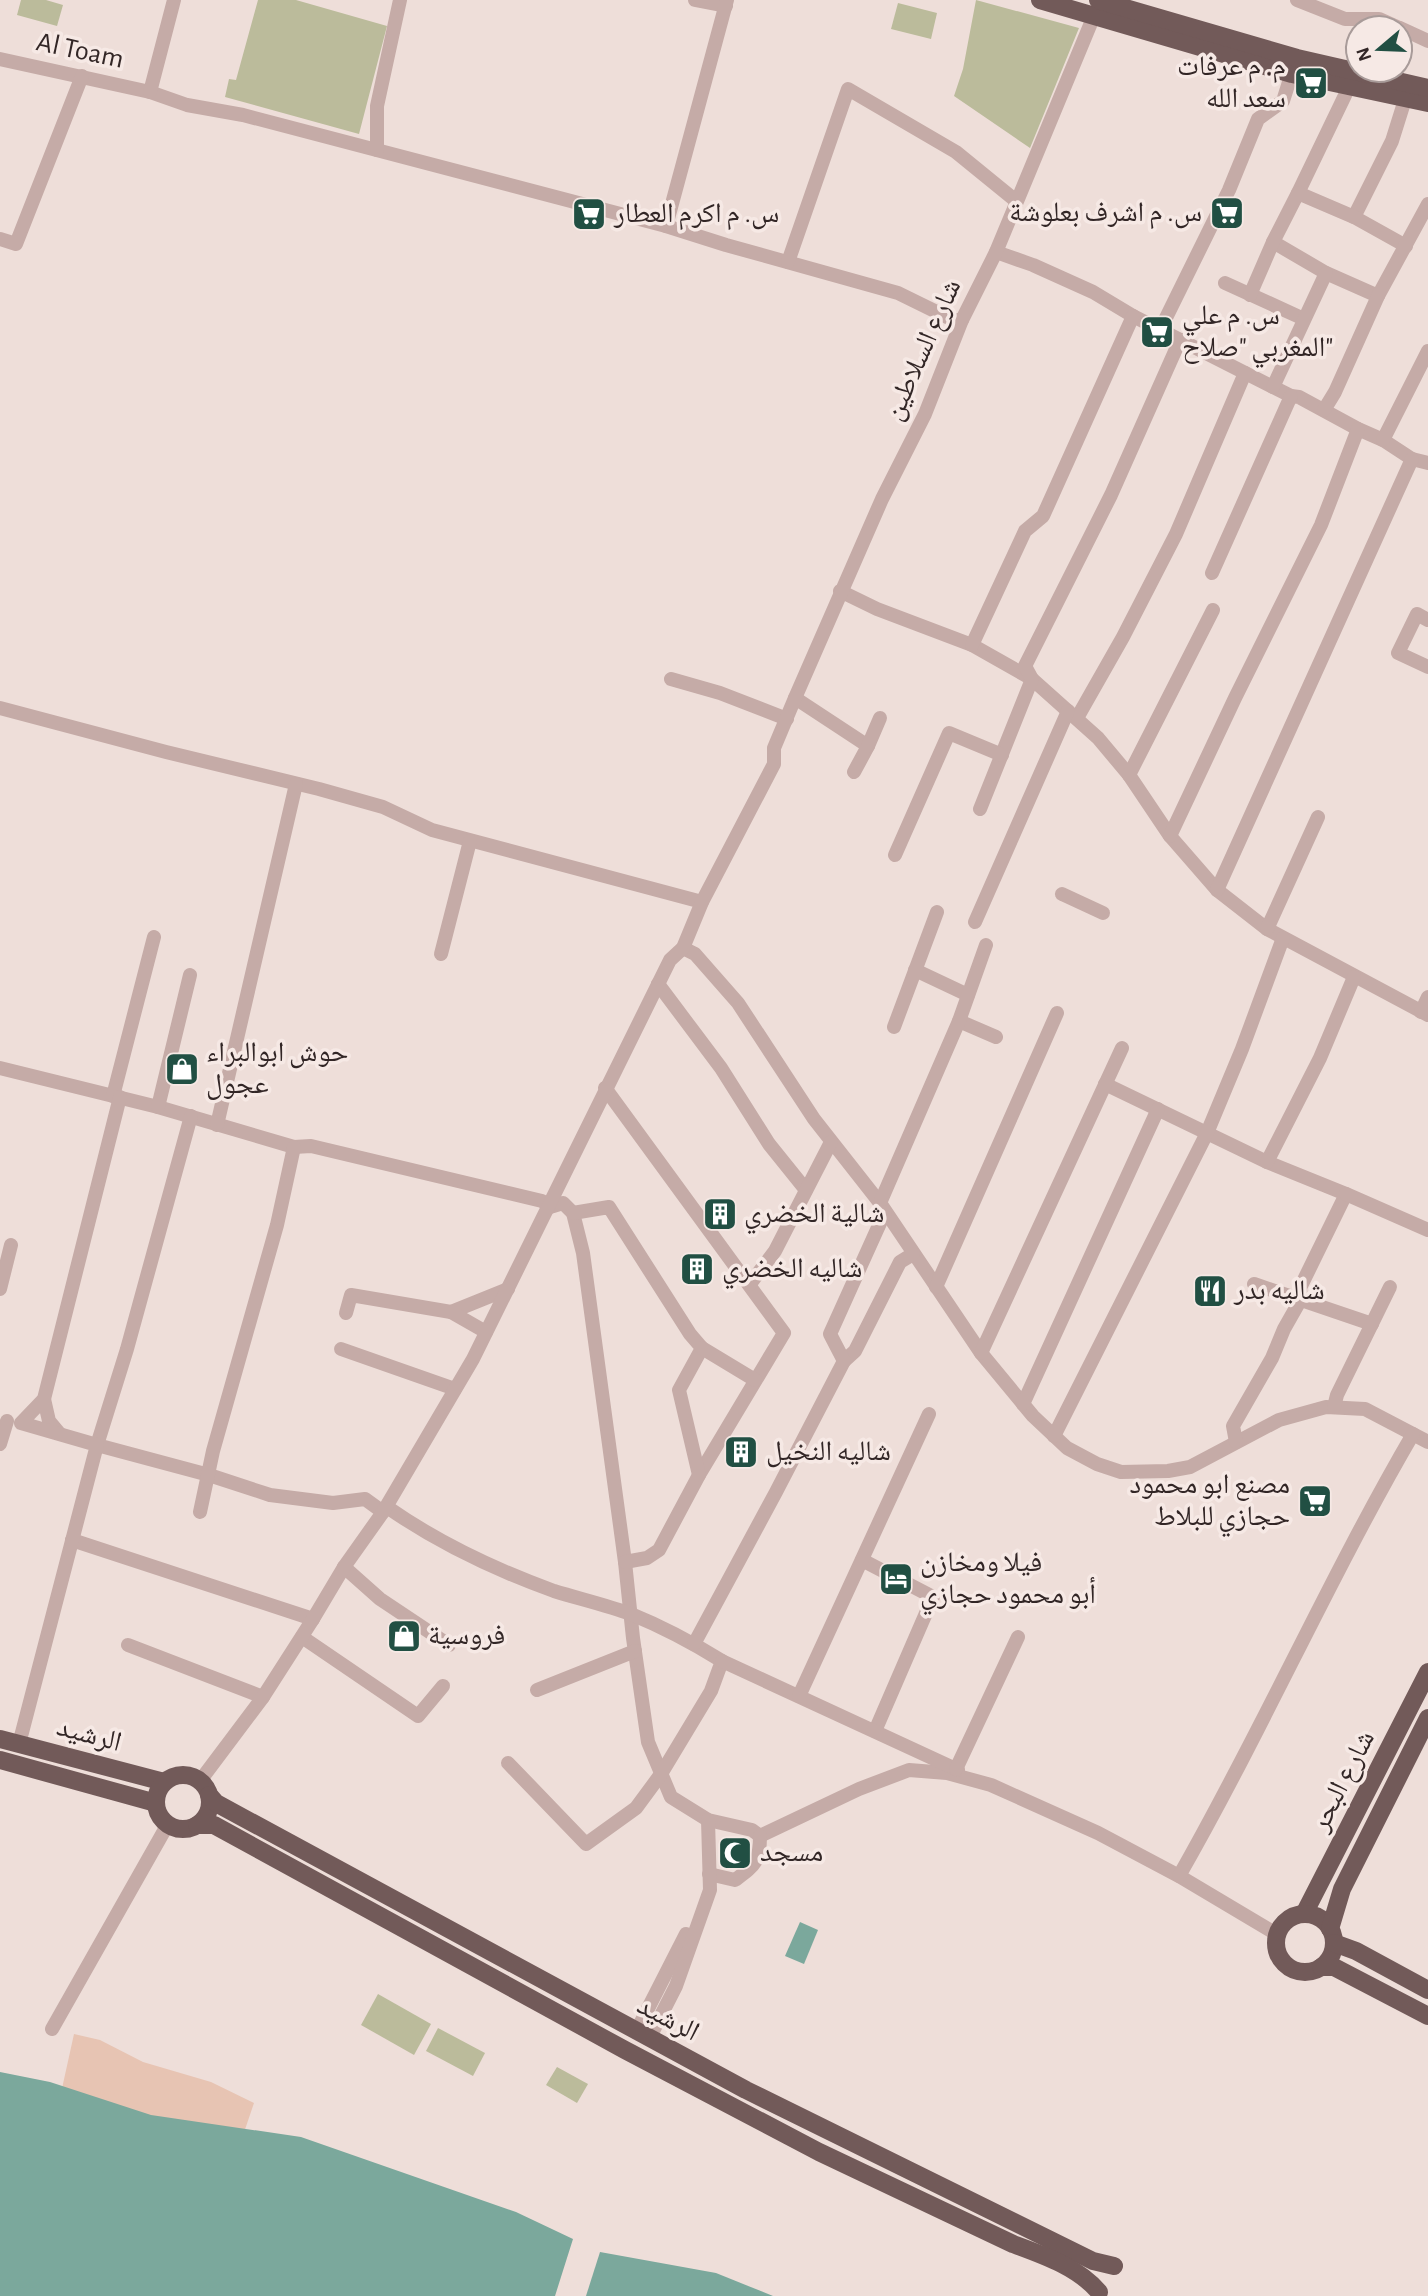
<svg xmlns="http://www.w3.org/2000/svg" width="1428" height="2296" viewBox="0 0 1428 2296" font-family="'Alegreya Sans','Noto Naskh Arabic',sans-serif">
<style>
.green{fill:#bbbb9b}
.sand{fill:#e7c4b3}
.water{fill:#7ba89c}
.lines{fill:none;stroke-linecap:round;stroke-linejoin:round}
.minor{stroke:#c5aba7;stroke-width:14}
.major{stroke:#725a59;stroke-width:18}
.labels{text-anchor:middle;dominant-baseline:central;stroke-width:7;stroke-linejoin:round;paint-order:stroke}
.street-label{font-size:28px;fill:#322626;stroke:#f6e9e5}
.poi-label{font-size:28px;fill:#322626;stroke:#f6e9e5;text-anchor:start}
</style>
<rect width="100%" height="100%" fill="#eeded9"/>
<g class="green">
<path d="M 21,0 L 46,0 L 63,5 L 57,26 L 17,15 Z"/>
<path d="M 258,0 L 296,0 L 387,26 L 359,134 L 225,97 L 229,79 L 236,80 Z"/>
<path d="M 976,0 L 1079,28 L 1030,148 L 954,96 L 963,69 Z"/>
<path d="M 898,3 L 937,13 L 931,39 L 891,29 Z"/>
<path d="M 378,1994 L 431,2024 L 414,2055 L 361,2025 Z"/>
<path d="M 438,2028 L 485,2053 L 473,2076 L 426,2051 Z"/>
<path d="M 557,2067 L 588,2084 L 577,2103 L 546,2085 Z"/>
</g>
<path class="sand" d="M 74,2034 L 100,2040 L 143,2062 L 211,2082 L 254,2103 L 237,2153 L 61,2093 Z"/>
<g class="water">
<path d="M 800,1922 L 818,1930 L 804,1964 L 785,1956 Z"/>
<path d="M 0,2072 L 50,2082 L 151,2115 L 301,2137 L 516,2212 L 573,2239 L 555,2296 L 0,2296 Z"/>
<path d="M 600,2252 L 716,2273 L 773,2296 L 586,2296 Z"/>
</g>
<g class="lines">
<g class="minor">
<path d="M 695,0 L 726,6"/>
<path d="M 1297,0 L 1345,19 L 1379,19 L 1399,28"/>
<path d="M 1400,28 L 1428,41"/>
<path d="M 0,59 L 150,92 L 187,105 L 243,115 L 666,226 L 726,245 L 898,293 L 953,320 L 962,320"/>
<path d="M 150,92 L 174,0"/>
<path d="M 377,150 L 377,106 L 400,0"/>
<path d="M 1298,193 L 1349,87"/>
<path d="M 1354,217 L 1392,141 L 1408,90"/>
<path d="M 666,226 L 727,0"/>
<path d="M 0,239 L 16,244 L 82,76"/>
<path d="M 1273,242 L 1326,273 L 1378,296"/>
<path d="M 996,252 L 1033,265 L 1093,292 L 1133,316 L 1273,387 L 1291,396 L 1299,397 L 1358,429 L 1383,440 L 1412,459 L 1428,463"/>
<path d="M 788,262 L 848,89 L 956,152 L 1015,200"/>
<path d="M 1225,283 L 1304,319"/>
<path d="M 1250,295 L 1273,242 L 1298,193 L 1354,217 L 1406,246"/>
<path d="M 1160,330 L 1229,190 L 1258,119 L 1283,101 L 1294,66"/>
<path d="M 1273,387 L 1326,273"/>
<path d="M 1324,410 L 1335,392 L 1378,296 L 1428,204"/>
<path d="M 1383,440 L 1428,351"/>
<path d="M 1212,573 L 1291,396"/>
<path d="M 840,591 L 877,609 L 972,645 L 1032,679 L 1098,738 L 1129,775 L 1170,836 L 1217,890 L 1267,929 L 1428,1015"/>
<path d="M 1428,620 L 1417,614 L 1398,653 L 1428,667"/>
<path d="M 972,645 L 1025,531 L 1043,516 L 1133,316"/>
<path d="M 671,679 L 720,693 L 787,719"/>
<path d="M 795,698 L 868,746 L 854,772"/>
<path d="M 0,708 L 166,752 L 319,789 L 383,807 L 432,830 L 702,902"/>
<path d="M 1077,718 L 1123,637 L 1176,534 L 1245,373"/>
<path d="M 868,746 L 880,718"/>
<path d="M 1129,775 L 1213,610"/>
<path d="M 980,809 L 1032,679 L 1025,666 L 1111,495 L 1180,340"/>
<path d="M 1170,836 L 1235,698 L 1321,525 L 1358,429"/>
<path d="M 895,855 L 949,733 L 1002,755"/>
<path d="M 1217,890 L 1412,459"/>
<path d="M 1062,894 L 1103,913"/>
<path d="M 975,922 L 1068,711"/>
<path d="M 1267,929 L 1318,817"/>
<path d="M 683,948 L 695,954 L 738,1003 L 814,1119 L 880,1203 L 981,1353 L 1033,1416 L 1067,1448 L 1097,1464 L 1121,1472 L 1168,1471 L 1190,1467 L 1279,1420 L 1326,1407 L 1365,1409 L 1428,1442"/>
<path d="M 441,954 L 470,841"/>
<path d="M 915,970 L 968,995"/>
<path d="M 658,984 L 721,1068 L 769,1144 L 806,1190"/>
<path d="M 1421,1012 L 1428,997"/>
<path d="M 959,1021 L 996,1037"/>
<path d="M 894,1027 L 937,912"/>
<path d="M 0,1068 L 158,1107 L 294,1147 L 311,1146 L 542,1201 L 550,1207 L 563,1203 L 573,1213 L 583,1253 L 625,1562 L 633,1638 L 648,1742 L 671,1797 L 708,1820 L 752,1830 L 760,1836 L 859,1789 L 909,1770 L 947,1773 L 991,1785 L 1098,1833 L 1179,1876 L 1278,1935"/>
<path d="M 1105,1084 L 1267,1162 L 1346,1194 L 1300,1288 L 1301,1299 L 1284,1329 L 1272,1358 L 1233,1426 L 1236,1442"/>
<path d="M 605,1088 L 784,1333 L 699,1475 L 659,1550 L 647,1558 L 625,1562"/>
<path d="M 113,1096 L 154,937"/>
<path d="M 158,1107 L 190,975"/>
<path d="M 191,1116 L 127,1349 L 97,1445 L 209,1475 L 270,1495 L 333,1503 L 365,1499 L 383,1512"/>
<path d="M 217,1125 L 296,784"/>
<path d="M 1267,1162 L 1320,1058 L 1354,977"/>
<path d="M 1346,1194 L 1428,1230"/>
<path d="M 880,1203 L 959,1021 L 986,945"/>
<path d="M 573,1213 L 609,1207 L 690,1334 L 702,1348 L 679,1390 L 699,1475"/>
<path d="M 750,1284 L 775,1251 L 831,1142"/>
<path d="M 1254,1284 L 1372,1324"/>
<path d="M 936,1287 L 1057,1013"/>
<path d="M 0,1289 L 11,1245"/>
<path d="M 451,1312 L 508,1289"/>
<path d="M 346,1313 L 351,1295 L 451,1312 L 486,1332"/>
<path d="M 702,1348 L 755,1380"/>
<path d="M 341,1349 L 455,1389"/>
<path d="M 981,1353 L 1122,1048"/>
<path d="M 844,1361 L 855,1351 L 900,1262 L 913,1254"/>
<path d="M 44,1399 L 49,1421 L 59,1433"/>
<path d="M 1023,1404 L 1158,1109"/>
<path d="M 1334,1407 L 1337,1395 L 1390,1287"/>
<path d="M 1054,1436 L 1207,1133 L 1242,1049 L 1283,938"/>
<path d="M 0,1444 L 7,1421"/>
<path d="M 387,1507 C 437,1542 496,1570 554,1591 C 580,1599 606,1605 631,1614 C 663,1627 693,1643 722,1661 L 711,1691 L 661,1774 L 636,1808 L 586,1844 L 508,1763"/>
<path d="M 200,1512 L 213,1451 L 277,1225 L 294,1147"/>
<path d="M 72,1540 L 313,1619"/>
<path d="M 862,1560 L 933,1597 L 875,1731"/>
<path d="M 344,1567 L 380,1599 L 449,1645"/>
<path d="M 302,1637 L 418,1716 L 443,1686"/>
<path d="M 694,1644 L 776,1492 L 844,1361 L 830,1334 L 885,1212"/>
<path d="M 128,1645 L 263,1697"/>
<path d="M 722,1661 L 958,1770"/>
<path d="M 537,1690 L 635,1651"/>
<path d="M 799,1696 L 929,1414"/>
<path d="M 19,1744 L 97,1445 L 21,1423 L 44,1399 L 120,1097"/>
<path d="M 956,1769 L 1018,1637"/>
<path d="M 200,1781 L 263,1697 L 313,1619 L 344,1567 L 383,1512 L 473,1359 L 670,960 L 683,948 L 702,902 L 774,764 L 774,748 L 795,698 L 882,499 L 925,414 L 962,320 L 996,252 L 1098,6"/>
<path d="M 709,1874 L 735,1880 C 755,1865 760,1862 760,1836"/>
<path d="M 1179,1876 C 1262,1731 1329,1578 1413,1434"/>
<path d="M 52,2029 L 168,1824"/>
<path d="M 636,2032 L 686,1934"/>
<path d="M 649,2039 L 676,1986 L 710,1890 L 708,1820"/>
</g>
<g class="major">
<path d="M 1040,0 L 1292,74 L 1428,103"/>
<path d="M 1098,0 L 1297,58 L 1428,88"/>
<path d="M 0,1739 L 164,1782"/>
<path d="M 0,1760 L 156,1803"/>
<circle cx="183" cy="1802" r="27"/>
<path d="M 209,1795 L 216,1803 L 746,2090 L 1093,2261 L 1114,2266"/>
<path d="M 197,1825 L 214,1825 L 625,2050 L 819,2152 L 1013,2244 C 1043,2255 1078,2267 1099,2292"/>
<path d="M 1304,1914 L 1428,1672"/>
<circle cx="1305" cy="1943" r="29"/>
<path d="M 1330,1929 L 1342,1889 L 1428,1718"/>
<path d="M 1334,1943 L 1356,1951 L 1428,1990"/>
<path d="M 1321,1967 L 1334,1967 L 1428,2016"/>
</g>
</g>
<defs>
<g id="supermarket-square" transform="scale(1.75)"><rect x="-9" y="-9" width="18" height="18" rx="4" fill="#214f43" stroke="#f6e9e5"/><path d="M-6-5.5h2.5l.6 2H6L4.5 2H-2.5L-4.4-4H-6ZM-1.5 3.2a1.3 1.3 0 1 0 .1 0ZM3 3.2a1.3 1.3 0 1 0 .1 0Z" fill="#fff"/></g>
<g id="shop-square" transform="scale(1.75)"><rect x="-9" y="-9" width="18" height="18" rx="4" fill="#214f43" stroke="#f6e9e5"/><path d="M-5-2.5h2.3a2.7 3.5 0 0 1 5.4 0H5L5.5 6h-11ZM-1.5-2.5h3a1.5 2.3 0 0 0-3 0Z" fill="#fff"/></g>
<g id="building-square" transform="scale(1.75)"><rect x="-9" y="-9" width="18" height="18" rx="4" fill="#214f43" stroke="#f6e9e5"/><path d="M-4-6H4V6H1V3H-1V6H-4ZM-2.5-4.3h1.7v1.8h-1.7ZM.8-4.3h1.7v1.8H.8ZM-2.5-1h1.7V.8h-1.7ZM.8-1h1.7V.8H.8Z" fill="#fff"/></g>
<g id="restaurant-square" transform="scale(1.75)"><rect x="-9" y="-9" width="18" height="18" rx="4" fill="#214f43" stroke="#f6e9e5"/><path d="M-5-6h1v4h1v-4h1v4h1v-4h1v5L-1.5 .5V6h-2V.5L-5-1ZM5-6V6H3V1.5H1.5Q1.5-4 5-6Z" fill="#fff"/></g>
<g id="hotel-square" transform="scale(1.75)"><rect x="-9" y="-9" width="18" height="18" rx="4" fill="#214f43" stroke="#f6e9e5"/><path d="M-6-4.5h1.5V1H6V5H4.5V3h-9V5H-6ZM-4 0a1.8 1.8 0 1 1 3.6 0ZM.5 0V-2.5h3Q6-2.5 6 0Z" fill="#fff"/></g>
<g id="mosque-square" transform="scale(1.75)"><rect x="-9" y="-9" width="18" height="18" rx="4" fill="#214f43" stroke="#f6e9e5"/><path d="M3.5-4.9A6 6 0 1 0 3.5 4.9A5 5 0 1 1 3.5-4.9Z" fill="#fff"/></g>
</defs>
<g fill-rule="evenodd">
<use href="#supermarket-square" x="1311" y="83"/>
<use href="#supermarket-square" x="1227" y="213"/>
<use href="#supermarket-square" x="589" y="214"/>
<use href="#supermarket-square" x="1157" y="332"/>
<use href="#shop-square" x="182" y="1069"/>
<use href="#building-square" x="720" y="1214"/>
<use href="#building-square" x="697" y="1269"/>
<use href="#restaurant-square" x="1210" y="1291"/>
<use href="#building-square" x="741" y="1452"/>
<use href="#supermarket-square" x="1315" y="1501"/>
<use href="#hotel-square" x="896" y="1579"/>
<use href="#shop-square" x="404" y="1636"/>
<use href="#mosque-square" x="735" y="1853"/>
</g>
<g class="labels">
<g class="street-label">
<text transform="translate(80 51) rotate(12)">Al Toam</text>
<text transform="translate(923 350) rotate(-66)">شارع السلاطين</text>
<text transform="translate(89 1735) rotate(15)">الرشيد</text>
<text transform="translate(1343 1781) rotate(-63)">شارع البحر</text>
<text transform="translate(668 2019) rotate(28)">الرشيد</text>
</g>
<g class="poi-label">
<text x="1286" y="67" text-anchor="end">م. م عرفات<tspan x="1286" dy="32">سعد الله</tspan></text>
<text x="1202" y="213" text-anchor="end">س. م اشرف بعلوشة</text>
<text x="614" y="214">س. م اكرم العطار</text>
<text x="1182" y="316">س. م علي<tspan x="1182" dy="32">المغربي "صلاح"</tspan></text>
<text x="206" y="1053">حوش ابوالبراء<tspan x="206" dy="32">عجول</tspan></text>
<text x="744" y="1214">شالية الخضري</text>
<text x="722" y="1269">شاليه الخضري</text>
<text x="1234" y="1291">شاليه بدر</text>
<text x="766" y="1452">شاليه النخيل</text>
<text x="1290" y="1485" text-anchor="end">مصنع ابو محمود<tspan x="1290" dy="32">حجازي للبلاط</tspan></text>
<text x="920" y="1563">فيلا ومخازن<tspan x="920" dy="32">أبو محمود حجازي</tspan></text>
<text x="428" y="1636">فروسية</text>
<text x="760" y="1853">مسجد</text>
</g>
</g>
<g transform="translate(1379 49) rotate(251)"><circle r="33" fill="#f6e9e5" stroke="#a89b99" stroke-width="2"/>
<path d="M0-5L12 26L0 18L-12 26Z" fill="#214f43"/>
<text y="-10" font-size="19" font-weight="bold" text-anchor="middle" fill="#322626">N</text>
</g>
</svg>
